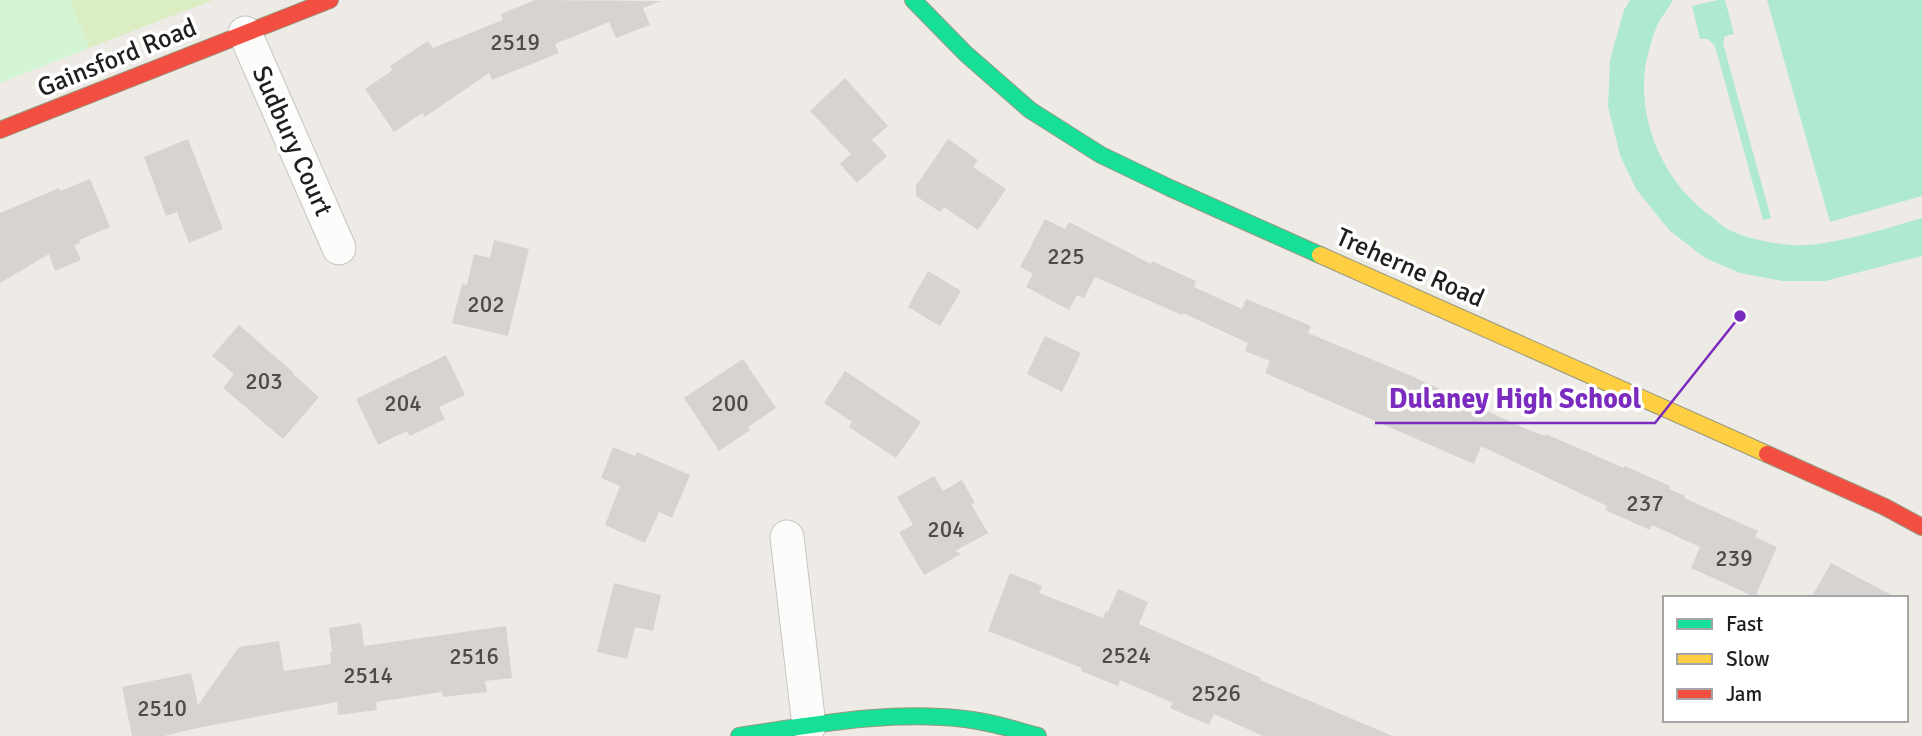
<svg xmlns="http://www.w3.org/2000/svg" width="1922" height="736" viewBox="0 0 1922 736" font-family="Signika,sans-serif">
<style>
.grass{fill:#daedc3}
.park{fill:#d4f5d3}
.pitch{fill:#afe9d0}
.building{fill:#d6d3d0}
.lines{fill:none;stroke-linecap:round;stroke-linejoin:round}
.street-casing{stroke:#c6c5c3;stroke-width:35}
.fast-casing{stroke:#97987e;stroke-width:18}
.slow-casing{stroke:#97987e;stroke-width:18}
.jam-casing{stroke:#97987e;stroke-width:18}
.street{stroke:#fcfcfb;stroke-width:33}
.fast{stroke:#16e098;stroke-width:16}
.slow{stroke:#ffcf43;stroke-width:16}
.jam{stroke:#f24e42;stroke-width:16}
.labels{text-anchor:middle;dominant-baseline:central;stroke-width:7;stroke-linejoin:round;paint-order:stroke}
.number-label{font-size:23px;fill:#4d4c4b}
.street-label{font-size:26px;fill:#1f1f1f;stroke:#fff}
.leader{fill:none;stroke:#7b2cbf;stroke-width:2.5}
.callout-dot{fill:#7b2cbf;stroke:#fff;stroke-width:2.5}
.callout-label{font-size:28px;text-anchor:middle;font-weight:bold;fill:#7b2cbf;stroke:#fff;stroke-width:7;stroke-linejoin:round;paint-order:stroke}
</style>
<rect width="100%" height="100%" fill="#eeebe7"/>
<path class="grass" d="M 70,0 L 213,0 L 89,48 Z"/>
<path class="park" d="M 0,0 L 70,0 L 89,48 L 0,83 Z"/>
<g class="pitch">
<path d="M 1630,0 L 1673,0 C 1669,7 1663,15 1659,22 C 1653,33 1647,57 1645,69 C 1638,125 1666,185 1712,217 C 1717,221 1723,227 1729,230 C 1748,239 1771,243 1791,245 C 1827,248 1887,228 1922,218 L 1922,256 L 1825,281 L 1783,281 L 1740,273 L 1705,258 L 1669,230 L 1636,189 L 1620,155 L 1608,107 L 1610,60 L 1624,10 Z"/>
<path d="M 1718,0 L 1725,0 L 1734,34 L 1725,36 L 1723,43 L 1771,218 L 1763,220 L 1715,46 L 1708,39 L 1700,39 L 1692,6 Z"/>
<path d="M 1767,0 L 1922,0 L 1922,196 L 1830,222 Z"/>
</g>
<g class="building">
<path d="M 535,0 L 661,1 L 643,8 L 650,25 L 616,38 L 609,22 L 555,44 L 559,53 L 492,80 L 489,73 L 425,117 L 422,113 L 394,132 L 365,89 L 393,70 L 390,66 L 428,41 L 433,48 L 503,20 L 501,14 Z"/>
<path d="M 845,78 L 888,126 L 872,140 L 887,156 L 857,183 L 840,164 L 851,154 L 810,111 Z"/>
<path d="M 188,139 L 223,229 L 189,243 L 177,212 L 166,216 L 144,157 Z"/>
<path d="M 948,139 L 978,160 L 973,167 L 1006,189 L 978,230 L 944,207 L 940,212 L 916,196 L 916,186 Z"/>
<path d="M 90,179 L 110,227 L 79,240 L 80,243 L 74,245 L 81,260 L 55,271 L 49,254 L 0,283 L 0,213 L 59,188 L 60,191 Z"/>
<path d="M 1045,219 L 1065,229 L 1069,222 L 1151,264 L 1152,261 L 1196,281 L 1194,287 L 1242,309 L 1246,299 L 1311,326 L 1308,333 L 1414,377 L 1526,429 L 1545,436 L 1546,434 L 1624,468 L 1625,466 L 1670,486 L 1669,489 L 1685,496 L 1684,498 L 1758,531 L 1755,537 L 1777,547 L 1755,597 L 1691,568 L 1700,547 L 1652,525 L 1650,530 L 1605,510 L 1607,506 L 1481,446 L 1474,464 L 1265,373 L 1270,361 L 1245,351 L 1248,343 L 1183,313 L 1182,315 L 1095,277 L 1084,298 L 1077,295 L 1069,310 L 1026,287 L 1033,274 L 1020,267 Z"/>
<path d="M 494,240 L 529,249 L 508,336 L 452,323 L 462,284 L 467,285 L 474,254 L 490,258 Z"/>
<path d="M 928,271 L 961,291 L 940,326 L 908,307 Z"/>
<path d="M 239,325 L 294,373 L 293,374 L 319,397 L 283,439 L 223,388 L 234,374 L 212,356 Z"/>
<path d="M 1045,336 L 1081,353 L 1062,392 L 1027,374 Z"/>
<path d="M 446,355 L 465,395 L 439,407 L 445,419 L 410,436 L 407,431 L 378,445 L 356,399 Z"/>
<path d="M 743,359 L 776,408 L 748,427 L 750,430 L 719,451 L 684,398 Z"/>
<path d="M 845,371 L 921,422 L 896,458 L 849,427 L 852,422 L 824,403 Z"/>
<path d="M 613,447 L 635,456 L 637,452 L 690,475 L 672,518 L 659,512 L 645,543 L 605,525 L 620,486 L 601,478 Z"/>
<path d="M 934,476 L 943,491 L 962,480 L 975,503 L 971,504 L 988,533 L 955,551 L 961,554 L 924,575 L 899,532 L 913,525 L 897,497 Z"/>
<path d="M 1831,563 L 1897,598 L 1811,598 Z"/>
<path d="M 1010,573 L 1042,586 L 1039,593 L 1103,618 L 1106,611 L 1108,612 L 1118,589 L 1148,602 L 1139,624 L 1261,678 L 1260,680 L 1393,736 L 1263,736 L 1214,714 L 1209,725 L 1170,708 L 1173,703 L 1120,680 L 1118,686 L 1081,671 L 1082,668 L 988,631 Z"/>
<path d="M 614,583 L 661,595 L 653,631 L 635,627 L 627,659 L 597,652 Z"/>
<path d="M 361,623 L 364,646 L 506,626 L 512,678 L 485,681 L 487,692 L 443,697 L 442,692 L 376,702 L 377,710 L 338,715 L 337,702 L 202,727 L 164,736 L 132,736 L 122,687 L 191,673 L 198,705 L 239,647 L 279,641 L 284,671 L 331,664 L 330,652 L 332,652 L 329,628 Z"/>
</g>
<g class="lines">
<g class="street-casing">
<g id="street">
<path d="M 245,33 L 339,248"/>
<path d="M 787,537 L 809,726"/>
</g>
</g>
<g class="fast-casing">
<g id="fast">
<path d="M 913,0 L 966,54 L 1030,110 L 1101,155 L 1170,188 L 1320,255"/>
<path d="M 739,736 C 813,725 889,710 965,719 C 990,722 1014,729 1038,736"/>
</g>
</g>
<g class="slow-casing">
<path id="slow" d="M 1320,255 L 1767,454"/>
</g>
<g class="jam-casing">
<g id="jam">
<path d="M 0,130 L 330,0"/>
<path d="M 1767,454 L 1885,507 L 1922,527"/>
</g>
</g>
<use href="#street" class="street"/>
<use href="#fast" class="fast"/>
<use href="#slow" class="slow"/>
<use href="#jam" class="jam"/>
</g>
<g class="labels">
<g class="number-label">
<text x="515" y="42">2519</text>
<text x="1066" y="256">225</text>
<text x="486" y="304">202</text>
<text x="264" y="381">203</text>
<text x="403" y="403">204</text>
<text x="730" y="403">200</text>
<text x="1645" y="503">237</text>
<text x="946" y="529">204</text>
<text x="1734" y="558">239</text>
<text x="1126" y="655">2524</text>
<text x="474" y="656">2516</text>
<text x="368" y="675">2514</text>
<text x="1216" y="693">2526</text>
<text x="162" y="708">2510</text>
</g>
<g class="street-label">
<text transform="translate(117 58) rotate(-22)">Gainsford Road</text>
<text transform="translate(292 141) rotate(66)">Sudbury Court</text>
<text transform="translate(1410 268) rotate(24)">Treherne Road</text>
</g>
</g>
<path class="leader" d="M1740 316L1655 423H1375"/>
<circle class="callout-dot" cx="1740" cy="316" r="7"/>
<g class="callout-label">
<text x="1515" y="408">Dulaney High School</text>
</g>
<rect x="1663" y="596" width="245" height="126" fill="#ffffff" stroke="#a5a5a5" stroke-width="2"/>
<rect x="1677" y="619" width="35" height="10" fill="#16e098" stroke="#a5a5a5" stroke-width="2"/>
<text x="1726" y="631" font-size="21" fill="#1f1f1f">Fast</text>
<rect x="1677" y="654" width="35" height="10" fill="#ffcf43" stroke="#a5a5a5" stroke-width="2"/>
<text x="1726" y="666" font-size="21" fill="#1f1f1f">Slow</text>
<rect x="1677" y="689" width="35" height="10" fill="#f24e42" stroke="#a5a5a5" stroke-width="2"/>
<text x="1726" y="701" font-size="21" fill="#1f1f1f">Jam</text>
</svg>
